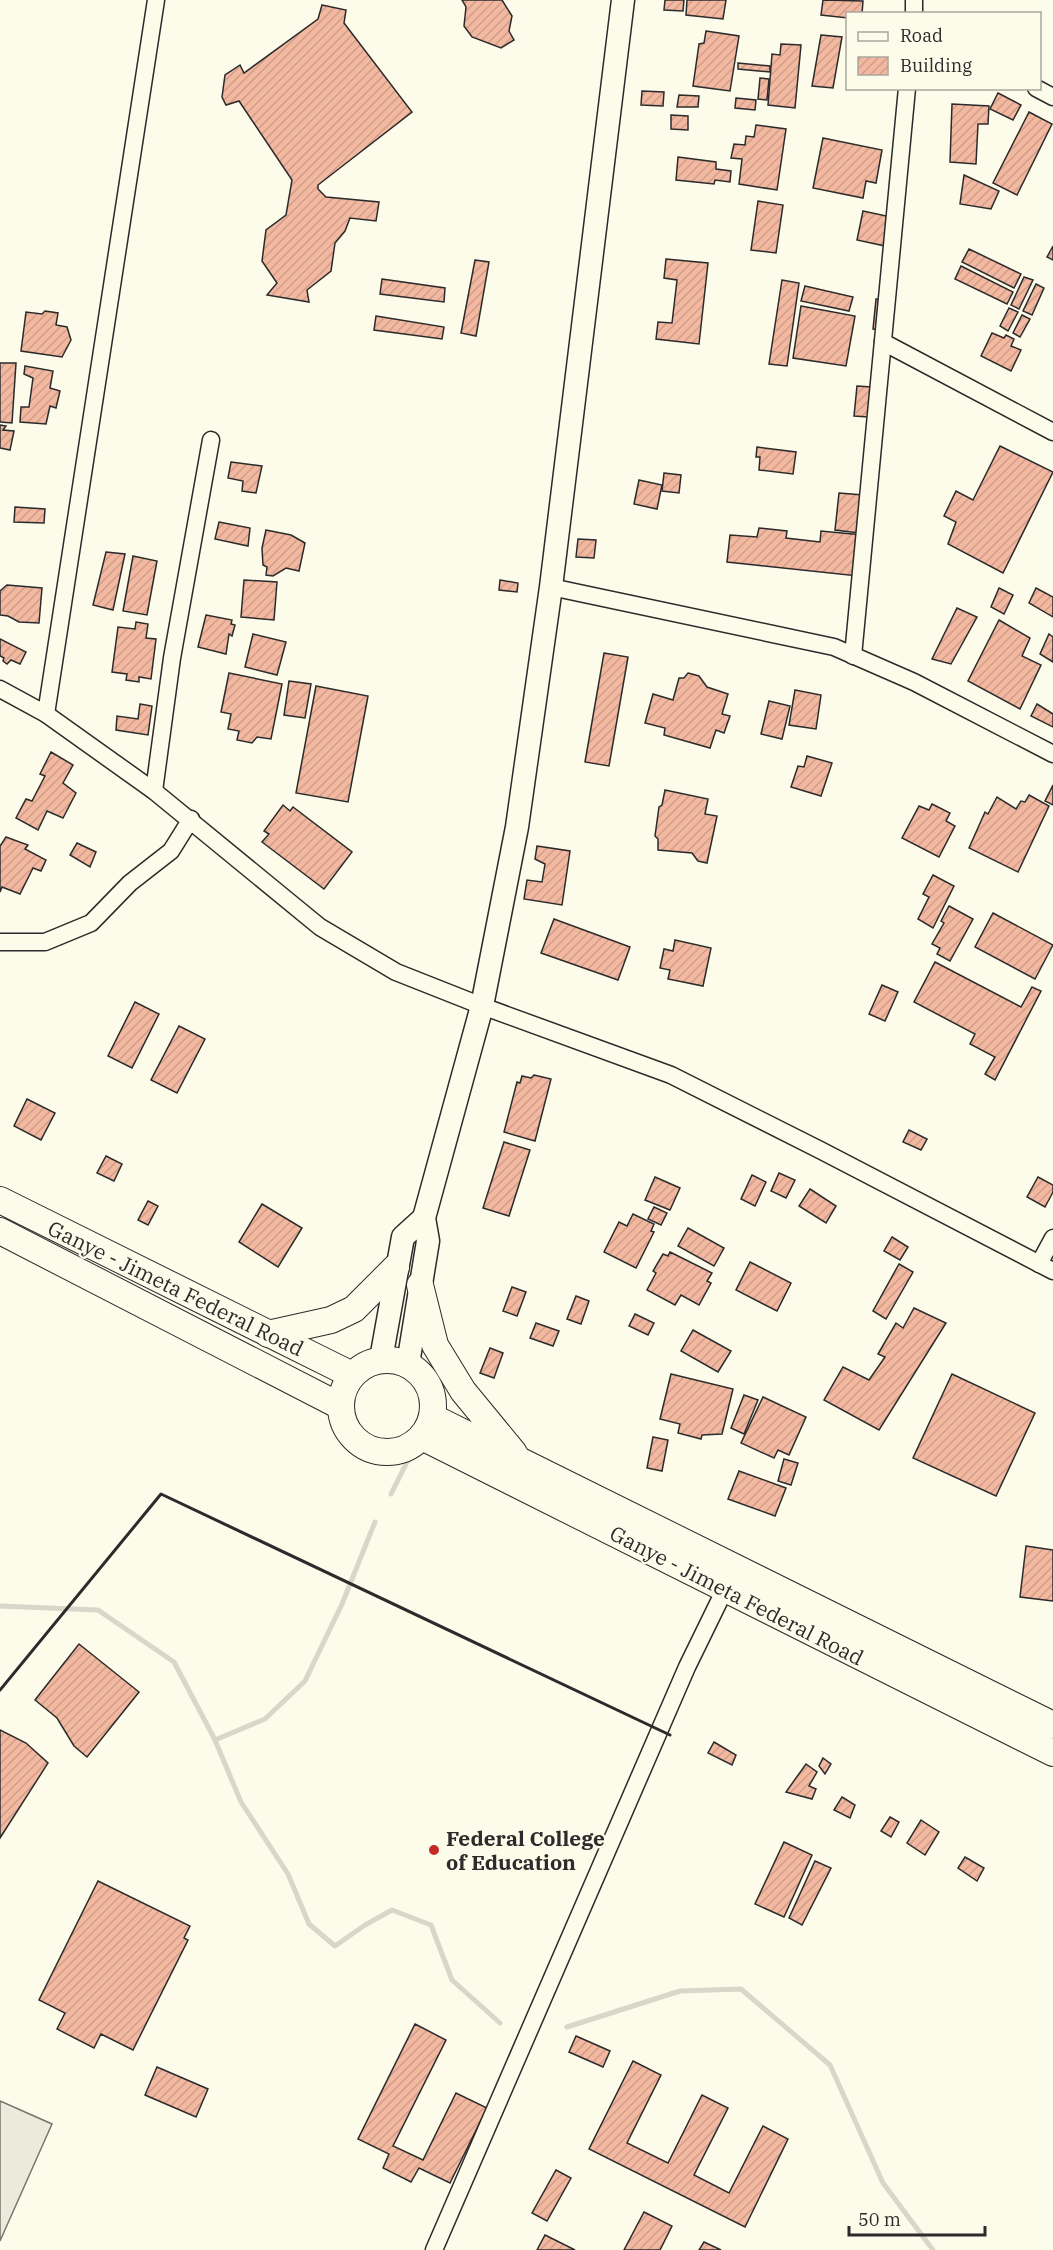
<svg xmlns="http://www.w3.org/2000/svg" width="1053" height="2250" viewBox="0 0 1053 2250" font-family="'IBM Plex Serif',serif">
<style>
.garden{fill:#ecebdb;stroke:#74746e;stroke-width:1.5}
.lines{fill:none;stroke-linecap:round;stroke-linejoin:round}
.stream{stroke:#d8d7c9;stroke-width:5}
.building{fill:url(#building-hatch);stroke:#2b2b2b;stroke-width:1.5}
.street-casing{stroke:#2b2b2b;stroke-width:19}
.secondary-casing{stroke:#2b2b2b;stroke-width:25}
.primary-casing{stroke:#2b2b2b;stroke-width:28}
.street{stroke:#fdfbea;stroke-width:16}
.secondary{stroke:#fdfbea;stroke-width:22}
.primary{stroke:#fdfbea;stroke-width:26}
.wall{stroke:#2b2b2b;stroke-width:3}
.poi-dot{fill:#c62828;stroke:#fdfbea;stroke-width:2}
.labels{text-anchor:middle;dominant-baseline:central;stroke-width:4.5;stroke-linejoin:round;paint-order:stroke}
.street-label{font-size:21px;fill:#2b2b2b;stroke:#fdfbea}
.poi-label{font-size:21px;font-weight:bold;fill:#2b2b2b;stroke:#fdfbea;text-anchor:start}
</style>
<defs>
<pattern id="building-hatch" width="6" height="6" patternUnits="userSpaceOnUse" patternTransform="scale(1.5)"><rect width="6" height="6" fill="#f2b8a0"/><path d="M-1 1l2-2M0 6l6-6M5 7l2-2" fill="none" stroke="#d09e8a"/></pattern>
</defs>
<rect width="100%" height="100%" fill="#fdfbea"/>
<path class="garden" d="M 0,2101 L 52,2124 L 0,2241 Z"/>
<g class="lines">
<g class="stream">
<path d="M 391,1494 L 408,1460"/>
<path d="M 0,1606 L 98,1610 L 174,1662 L 215,1740 L 241,1802 L 288,1874 L 309,1924 L 335,1946 L 365,1925 L 392,1910 L 431,1925 L 452,1980 L 500,2023"/>
<path d="M 215,1740 L 265,1719 L 305,1681 L 342,1604 L 375,1522"/>
<path d="M 567,2027 L 680,1991 L 741,1989 L 830,2065 L 883,2183 L 933,2250"/>
</g>
</g>
<g class="building">
<path d="M 462,0 L 502,0 L 512,16 L 509,31 L 514,40 L 501,48 L 472,37 L 464,26 L 466,7 Z"/>
<path d="M 665,0 L 684,0 L 683,11 L 664,10 Z"/>
<path d="M 687,0 L 726,0 L 723,19 L 686,15 Z"/>
<path d="M 823,0 L 863,1 L 862,14 L 848,14 L 848,18 L 821,15 Z"/>
<path d="M 322,5 L 346,10 L 344,23 L 412,112 L 318,185 L 318,189 L 326,197 L 379,202 L 376,221 L 350,218 L 345,231 L 335,243 L 331,271 L 307,290 L 309,302 L 267,295 L 277,283 L 262,261 L 266,230 L 286,215 L 292,180 L 239,101 L 226,105 L 222,97 L 225,75 L 240,65 L 244,73 L 318,19 Z"/>
<path d="M 706,31 L 739,36 L 730,91 L 693,86 L 699,44 L 704,43 Z"/>
<path d="M 821,35 L 842,37 L 833,88 L 812,86 Z"/>
<path d="M 781,44 L 801,45 L 795,108 L 768,105 L 772,54 L 780,55 Z"/>
<path d="M 738,63 L 770,66 L 770,72 L 738,69 Z"/>
<path d="M 760,78 L 769,79 L 767,100 L 758,99 Z"/>
<path d="M 642,91 L 664,92 L 663,106 L 641,105 Z"/>
<path d="M 998,93 L 1021,105 L 1013,120 L 990,109 Z"/>
<path d="M 679,95 L 699,96 L 698,107 L 677,107 Z"/>
<path d="M 736,98 L 756,100 L 755,110 L 735,108 Z"/>
<path d="M 952,104 L 989,106 L 988,124 L 978,124 L 976,164 L 950,162 Z"/>
<path d="M 1029,112 L 1052,124 L 1017,195 L 993,183 Z"/>
<path d="M 671,115 L 688,116 L 688,130 L 671,129 Z"/>
<path d="M 756,125 L 786,129 L 777,190 L 739,184 L 742,159 L 731,158 L 734,144 L 745,145 L 746,136 L 754,137 Z"/>
<path d="M 823,138 L 882,150 L 876,183 L 866,181 L 863,198 L 813,188 Z"/>
<path d="M 678,157 L 716,162 L 716,169 L 731,171 L 730,182 L 715,180 L 714,184 L 676,180 Z"/>
<path d="M 964,175 L 999,191 L 991,209 L 960,204 Z"/>
<path d="M 758,201 L 783,205 L 776,253 L 751,250 Z"/>
<path d="M 863,211 L 891,217 L 885,246 L 857,240 Z"/>
<path d="M 1053,246 L 1053,260 L 1047,257 Z"/>
<path d="M 969,249 L 1021,274 L 1014,288 L 962,262 Z"/>
<path d="M 666,259 L 708,263 L 699,344 L 656,339 L 658,322 L 672,323 L 677,280 L 664,278 Z"/>
<path d="M 475,260 L 489,262 L 476,336 L 461,333 Z"/>
<path d="M 961,266 L 1013,292 L 1007,304 L 955,279 Z"/>
<path d="M 1024,277 L 1033,280 L 1019,309 L 1011,305 Z"/>
<path d="M 382,279 L 445,288 L 444,302 L 380,294 Z"/>
<path d="M 782,280 L 799,283 L 787,366 L 769,364 Z"/>
<path d="M 1036,284 L 1044,288 L 1032,315 L 1023,311 Z"/>
<path d="M 805,286 L 853,297 L 849,311 L 801,301 Z"/>
<path d="M 876,299 L 886,300 L 883,330 L 873,329 Z"/>
<path d="M 801,306 L 855,316 L 846,366 L 793,358 Z"/>
<path d="M 1009,308 L 1018,312 L 1008,331 L 1000,326 Z"/>
<path d="M 45,311 L 58,313 L 56,325 L 67,327 L 71,340 L 62,357 L 21,351 L 26,312 L 42,314 Z"/>
<path d="M 1022,315 L 1030,319 L 1020,337 L 1013,333 Z"/>
<path d="M 376,316 L 444,327 L 442,339 L 374,330 Z"/>
<path d="M 992,333 L 1004,338 L 1006,335 L 1014,339 L 1011,346 L 1021,350 L 1011,371 L 981,356 Z"/>
<path d="M 0,363 L 16,363 L 12,423 L 0,422 Z"/>
<path d="M 25,366 L 53,371 L 50,388 L 60,391 L 56,408 L 50,406 L 46,424 L 20,422 L 21,407 L 29,407 L 33,378 L 24,374 Z"/>
<path d="M 857,386 L 871,387 L 868,417 L 854,416 Z"/>
<path d="M 0,425 L 6,426 L 3,430 L 14,431 L 10,450 L 0,448 Z"/>
<path d="M 1000,446 L 1053,472 L 1003,573 L 948,544 L 956,522 L 944,516 L 956,491 L 973,500 Z"/>
<path d="M 757,447 L 796,452 L 793,474 L 759,470 L 760,457 L 756,457 Z"/>
<path d="M 231,462 L 262,466 L 256,493 L 242,491 L 243,481 L 228,478 Z"/>
<path d="M 664,473 L 681,475 L 679,493 L 662,491 Z"/>
<path d="M 639,480 L 662,485 L 657,509 L 634,504 Z"/>
<path d="M 839,493 L 863,495 L 859,533 L 835,530 Z"/>
<path d="M 15,507 L 45,509 L 44,523 L 14,522 Z"/>
<path d="M 219,522 L 250,528 L 248,546 L 215,539 Z"/>
<path d="M 759,528 L 787,531 L 786,538 L 820,542 L 821,531 L 863,535 L 858,576 L 727,562 L 730,535 L 757,537 Z"/>
<path d="M 266,530 L 291,535 L 305,543 L 299,571 L 286,568 L 273,576 L 266,575 L 267,567 L 263,565 L 262,548 Z"/>
<path d="M 578,539 L 596,540 L 594,558 L 576,557 Z"/>
<path d="M 106,552 L 125,554 L 113,610 L 93,605 Z"/>
<path d="M 133,556 L 157,561 L 147,615 L 123,611 Z"/>
<path d="M 244,580 L 277,582 L 274,620 L 241,617 Z"/>
<path d="M 500,580 L 518,583 L 517,592 L 499,590 Z"/>
<path d="M 7,585 L 42,588 L 39,623 L 19,622 L 8,616 L 0,615 L 0,591 Z"/>
<path d="M 999,588 L 1013,595 L 1004,614 L 991,607 Z"/>
<path d="M 1036,588 L 1053,597 L 1053,617 L 1029,603 Z"/>
<path d="M 957,608 L 977,617 L 951,664 L 932,659 Z"/>
<path d="M 206,615 L 232,620 L 231,624 L 235,625 L 232,636 L 229,634 L 226,654 L 198,647 Z"/>
<path d="M 999,620 L 1030,638 L 1022,656 L 1041,665 L 1020,709 L 968,681 Z"/>
<path d="M 136,622 L 148,624 L 146,638 L 156,639 L 151,679 L 139,677 L 139,682 L 126,680 L 127,674 L 112,672 L 118,627 L 135,629 Z"/>
<path d="M 253,634 L 286,642 L 277,675 L 245,667 Z"/>
<path d="M 1049,634 L 1053,637 L 1053,662 L 1040,654 Z"/>
<path d="M 0,639 L 26,652 L 20,664 L 11,660 L 7,664 L 3,661 L 4,658 L 0,656 Z"/>
<path d="M 604,653 L 628,657 L 609,766 L 585,762 Z"/>
<path d="M 229,673 L 282,684 L 271,739 L 257,737 L 252,743 L 237,740 L 239,731 L 228,729 L 231,714 L 221,712 Z"/>
<path d="M 688,673 L 699,676 L 707,687 L 728,694 L 722,714 L 730,716 L 724,733 L 716,730 L 710,748 L 664,735 L 665,728 L 645,723 L 653,694 L 673,700 L 679,678 L 684,678 Z"/>
<path d="M 289,681 L 311,684 L 305,718 L 284,715 Z"/>
<path d="M 316,686 L 368,696 L 348,802 L 296,793 Z"/>
<path d="M 795,690 L 821,695 L 816,729 L 789,725 Z"/>
<path d="M 769,701 L 790,706 L 782,739 L 761,734 Z"/>
<path d="M 140,704 L 152,706 L 148,735 L 116,730 L 117,716 L 138,719 Z"/>
<path d="M 1037,704 L 1053,714 L 1053,727 L 1031,716 Z"/>
<path d="M 51,752 L 73,765 L 63,783 L 76,793 L 63,818 L 47,811 L 38,830 L 16,818 L 26,799 L 32,801 L 45,776 L 40,774 Z"/>
<path d="M 807,756 L 832,763 L 821,796 L 791,787 L 798,766 L 804,767 Z"/>
<path d="M 1053,785 L 1053,805 L 1045,801 Z"/>
<path d="M 665,790 L 708,799 L 705,814 L 717,816 L 707,863 L 698,861 L 692,853 L 658,850 L 658,839 L 655,836 L 659,807 L 662,805 Z"/>
<path d="M 1029,795 L 1049,806 L 1018,872 L 969,848 L 985,812 L 988,814 L 997,797 L 1016,809 L 1021,801 L 1025,802 Z"/>
<path d="M 932,804 L 950,813 L 946,821 L 955,826 L 939,857 L 902,838 L 919,806 L 929,810 Z"/>
<path d="M 283,805 L 290,811 L 293,807 L 352,852 L 324,889 L 262,842 L 269,834 L 264,831 Z"/>
<path d="M 6,837 L 28,845 L 25,849 L 46,860 L 41,871 L 33,868 L 20,894 L 2,887 L 0,892 L 0,846 Z"/>
<path d="M 77,843 L 96,852 L 90,867 L 70,855 Z"/>
<path d="M 537,846 L 570,851 L 562,905 L 524,899 L 527,880 L 542,882 L 545,864 L 535,859 Z"/>
<path d="M 933,875 L 954,886 L 933,928 L 918,919 L 929,897 L 923,894 Z"/>
<path d="M 949,906 L 973,919 L 950,961 L 937,954 L 940,948 L 932,944 L 944,923 L 941,921 Z"/>
<path d="M 993,913 L 1053,945 L 1035,979 L 975,947 Z"/>
<path d="M 554,919 L 630,947 L 618,980 L 541,953 Z"/>
<path d="M 675,940 L 711,948 L 703,986 L 668,979 L 670,970 L 660,968 L 664,949 L 673,951 Z"/>
<path d="M 935,962 L 1021,1007 L 1032,987 L 1041,991 L 995,1080 L 985,1074 L 995,1057 L 970,1044 L 975,1034 L 914,1002 Z"/>
<path d="M 882,985 L 898,992 L 885,1021 L 869,1014 Z"/>
<path d="M 135,1002 L 159,1014 L 132,1068 L 108,1056 Z"/>
<path d="M 179,1026 L 205,1039 L 177,1093 L 151,1080 Z"/>
<path d="M 534,1075 L 551,1079 L 535,1141 L 504,1132 L 517,1082 L 520,1083 L 522,1076 L 531,1078 Z"/>
<path d="M 27,1099 L 55,1113 L 41,1140 L 14,1126 Z"/>
<path d="M 909,1130 L 927,1139 L 921,1150 L 903,1142 Z"/>
<path d="M 504,1142 L 530,1150 L 509,1216 L 483,1208 Z"/>
<path d="M 106,1156 L 122,1164 L 114,1181 L 97,1173 Z"/>
<path d="M 779,1173 L 795,1180 L 786,1198 L 771,1191 Z"/>
<path d="M 752,1175 L 766,1182 L 755,1206 L 741,1199 Z"/>
<path d="M 655,1177 L 680,1188 L 670,1210 L 645,1200 Z"/>
<path d="M 1038,1177 L 1053,1185 L 1053,1192 L 1045,1207 L 1027,1197 Z"/>
<path d="M 810,1189 L 836,1206 L 826,1223 L 799,1206 Z"/>
<path d="M 148,1201 L 158,1206 L 148,1225 L 138,1220 Z"/>
<path d="M 262,1204 L 302,1228 L 278,1267 L 239,1242 Z"/>
<path d="M 654,1207 L 667,1213 L 661,1225 L 648,1219 Z"/>
<path d="M 633,1214 L 654,1224 L 651,1231 L 654,1232 L 636,1268 L 604,1252 L 619,1222 L 627,1226 Z"/>
<path d="M 688,1228 L 724,1248 L 714,1266 L 678,1246 Z"/>
<path d="M 892,1237 L 908,1247 L 900,1260 L 884,1251 Z"/>
<path d="M 670,1252 L 712,1273 L 707,1281 L 711,1283 L 699,1305 L 681,1295 L 675,1305 L 647,1290 L 656,1273 L 653,1271 L 663,1254 L 668,1256 Z"/>
<path d="M 750,1262 L 791,1283 L 777,1311 L 736,1290 Z"/>
<path d="M 899,1264 L 913,1272 L 886,1319 L 873,1311 Z"/>
<path d="M 512,1287 L 526,1292 L 517,1316 L 503,1311 Z"/>
<path d="M 576,1296 L 589,1301 L 581,1324 L 567,1319 Z"/>
<path d="M 914,1308 L 946,1323 L 879,1430 L 824,1400 L 843,1367 L 869,1380 L 885,1357 L 878,1354 L 896,1323 L 903,1328 Z"/>
<path d="M 635,1314 L 654,1323 L 648,1335 L 629,1326 Z"/>
<path d="M 536,1323 L 559,1331 L 553,1346 L 530,1338 Z"/>
<path d="M 693,1330 L 731,1351 L 718,1372 L 681,1351 Z"/>
<path d="M 490,1348 L 503,1353 L 494,1378 L 480,1373 Z"/>
<path d="M 671,1374 L 733,1389 L 722,1434 L 702,1435 L 701,1439 L 678,1433 L 680,1424 L 660,1419 Z"/>
<path d="M 952,1374 L 1035,1413 L 996,1496 L 913,1458 Z"/>
<path d="M 744,1395 L 758,1400 L 744,1434 L 731,1428 Z"/>
<path d="M 763,1397 L 806,1417 L 789,1455 L 778,1450 L 774,1458 L 741,1443 Z"/>
<path d="M 653,1437 L 668,1440 L 662,1471 L 647,1468 Z"/>
<path d="M 784,1459 L 798,1463 L 791,1485 L 778,1481 Z"/>
<path d="M 739,1471 L 786,1488 L 775,1516 L 728,1499 Z"/>
<path d="M 1026,1546 L 1053,1550 L 1053,1601 L 1020,1597 Z"/>
<path d="M 79,1644 L 139,1692 L 87,1757 L 74,1746 L 57,1718 L 35,1700 Z"/>
<path d="M 0,1730 L 26,1743 L 48,1763 L 0,1838 Z"/>
<path d="M 714,1742 L 736,1755 L 732,1765 L 708,1753 Z"/>
<path d="M 823,1758 L 831,1764 L 825,1774 L 819,1766 Z"/>
<path d="M 806,1764 L 817,1772 L 809,1786 L 816,1789 L 812,1799 L 786,1792 Z"/>
<path d="M 842,1797 L 855,1805 L 850,1818 L 834,1810 Z"/>
<path d="M 890,1817 L 899,1822 L 891,1837 L 881,1831 Z"/>
<path d="M 921,1820 L 939,1832 L 925,1855 L 907,1843 Z"/>
<path d="M 784,1842 L 812,1855 L 784,1917 L 755,1904 Z"/>
<path d="M 965,1857 L 984,1868 L 977,1881 L 958,1868 Z"/>
<path d="M 815,1861 L 831,1868 L 802,1925 L 789,1918 Z"/>
<path d="M 98,1881 L 190,1926 L 184,1938 L 188,1940 L 133,2050 L 101,2034 L 94,2048 L 57,2029 L 65,2013 L 39,2000 Z"/>
<path d="M 415,2024 L 446,2040 L 393,2146 L 423,2160 L 456,2093 L 487,2108 L 450,2183 L 419,2168 L 411,2182 L 383,2168 L 389,2154 L 358,2139 Z"/>
<path d="M 576,2036 L 610,2051 L 603,2067 L 569,2052 Z"/>
<path d="M 633,2061 L 661,2075 L 627,2143 L 668,2163 L 702,2095 L 728,2108 L 694,2175 L 729,2193 L 763,2126 L 788,2139 L 745,2227 L 589,2149 Z"/>
<path d="M 157,2067 L 208,2089 L 196,2117 L 145,2095 Z"/>
<path d="M 556,2170 L 571,2178 L 547,2221 L 532,2213 Z"/>
<path d="M 644,2212 L 672,2226 L 660,2250 L 624,2250 Z"/>
<path d="M 545,2235 L 575,2250 L 537,2250 Z"/>
<path d="M 704,2242 L 721,2250 L 699,2250 Z"/>
</g>
<g class="lines">
<g class="street-casing">
<g id="street">
<path d="M 914,14 L 914,0"/>
<path d="M 1036,88 L 1053,97"/>
<path d="M 883,342 L 1053,432"/>
<path d="M 551,587 L 834,647 L 914,682 L 1053,754"/>
<path d="M 853,656 L 907,88"/>
<path d="M 0,689 L 46,714 L 154,791 L 320,927 L 396,972 L 482,1006 L 671,1075 L 820,1150 L 1053,1271"/>
<path d="M 46,714 L 156,0"/>
<path d="M 154,791 L 172,658 L 211,440"/>
<path d="M 0,942 L 45,942 L 91,923 L 130,883 L 171,851 L 191,819"/>
<path d="M 1039,1264 L 1053,1238"/>
<path d="M 434,2250 L 687,1667 L 729,1581"/>
</g>
</g>
<g class="secondary-casing">
<g id="secondary">
<path d="M 381,1359 L 403,1237 L 424,1218"/>
<path d="M 408,1364 L 428,1241 L 424,1218 L 482,1006 L 517,827 L 551,587 L 623,0"/>
</g>
</g>
<g class="primary-casing">
<g id="primary">
<path d="M 0,1200 L 352,1375"/>
<path d="M 0,1231 L 340,1406"/>
<path d="M 420,1285 L 435,1345 L 463,1391 L 514,1453"/>
<path d="M 268,1334 L 331,1320 L 354,1309 L 396,1267"/>
<circle cx="387" cy="1406" r="46"/>
<path d="M 432,1417 L 1053,1725"/>
<path d="M 422,1437 L 1053,1753"/>
</g>
</g>
<use href="#street" class="street"/>
<use href="#secondary" class="secondary"/>
<use href="#primary" class="primary"/>
<path class="wall" d="M 0,1690 L 161,1494 L 670,1735"/>
</g>
<circle class="poi-dot" cx="434" cy="1850" r="6"/>
<g class="labels">
<g class="street-label">
<text transform="translate(176 1288) rotate(26)">Ganye - Jimeta Federal Road</text>
<text transform="translate(737 1595) rotate(27)">Ganye - Jimeta Federal Road</text>
</g>
<g class="poi-label">
<text x="446" y="1838">Federal College<tspan x="446" dy="24">of Education</tspan></text>
</g>
</g>
<rect x="846" y="12" width="195" height="78" fill="#fdfbea" stroke="#a9a89e" stroke-width="1.5"/>
<rect x="858" y="32" width="30" height="9" fill="#fdfbea" stroke="#a9a89e" stroke-width="1.5"/>
<text x="900" y="42" font-size="18" fill="#2b2b2b">Road</text>
<rect x="858" y="57" width="30" height="18" fill="url(#building-hatch)" stroke="#a9a89e" stroke-width="1.5"/>
<text x="900" y="72" font-size="18" fill="#2b2b2b">Building</text>
<path d="M849 2226v9h136v-9" fill="none" stroke="#2b2b2b" stroke-width="3"/>
<text x="858" y="2226" font-size="18" fill="#2b2b2b" stroke="#fdfbea" stroke-width="4.5" paint-order="stroke">50 m</text>
</svg>
